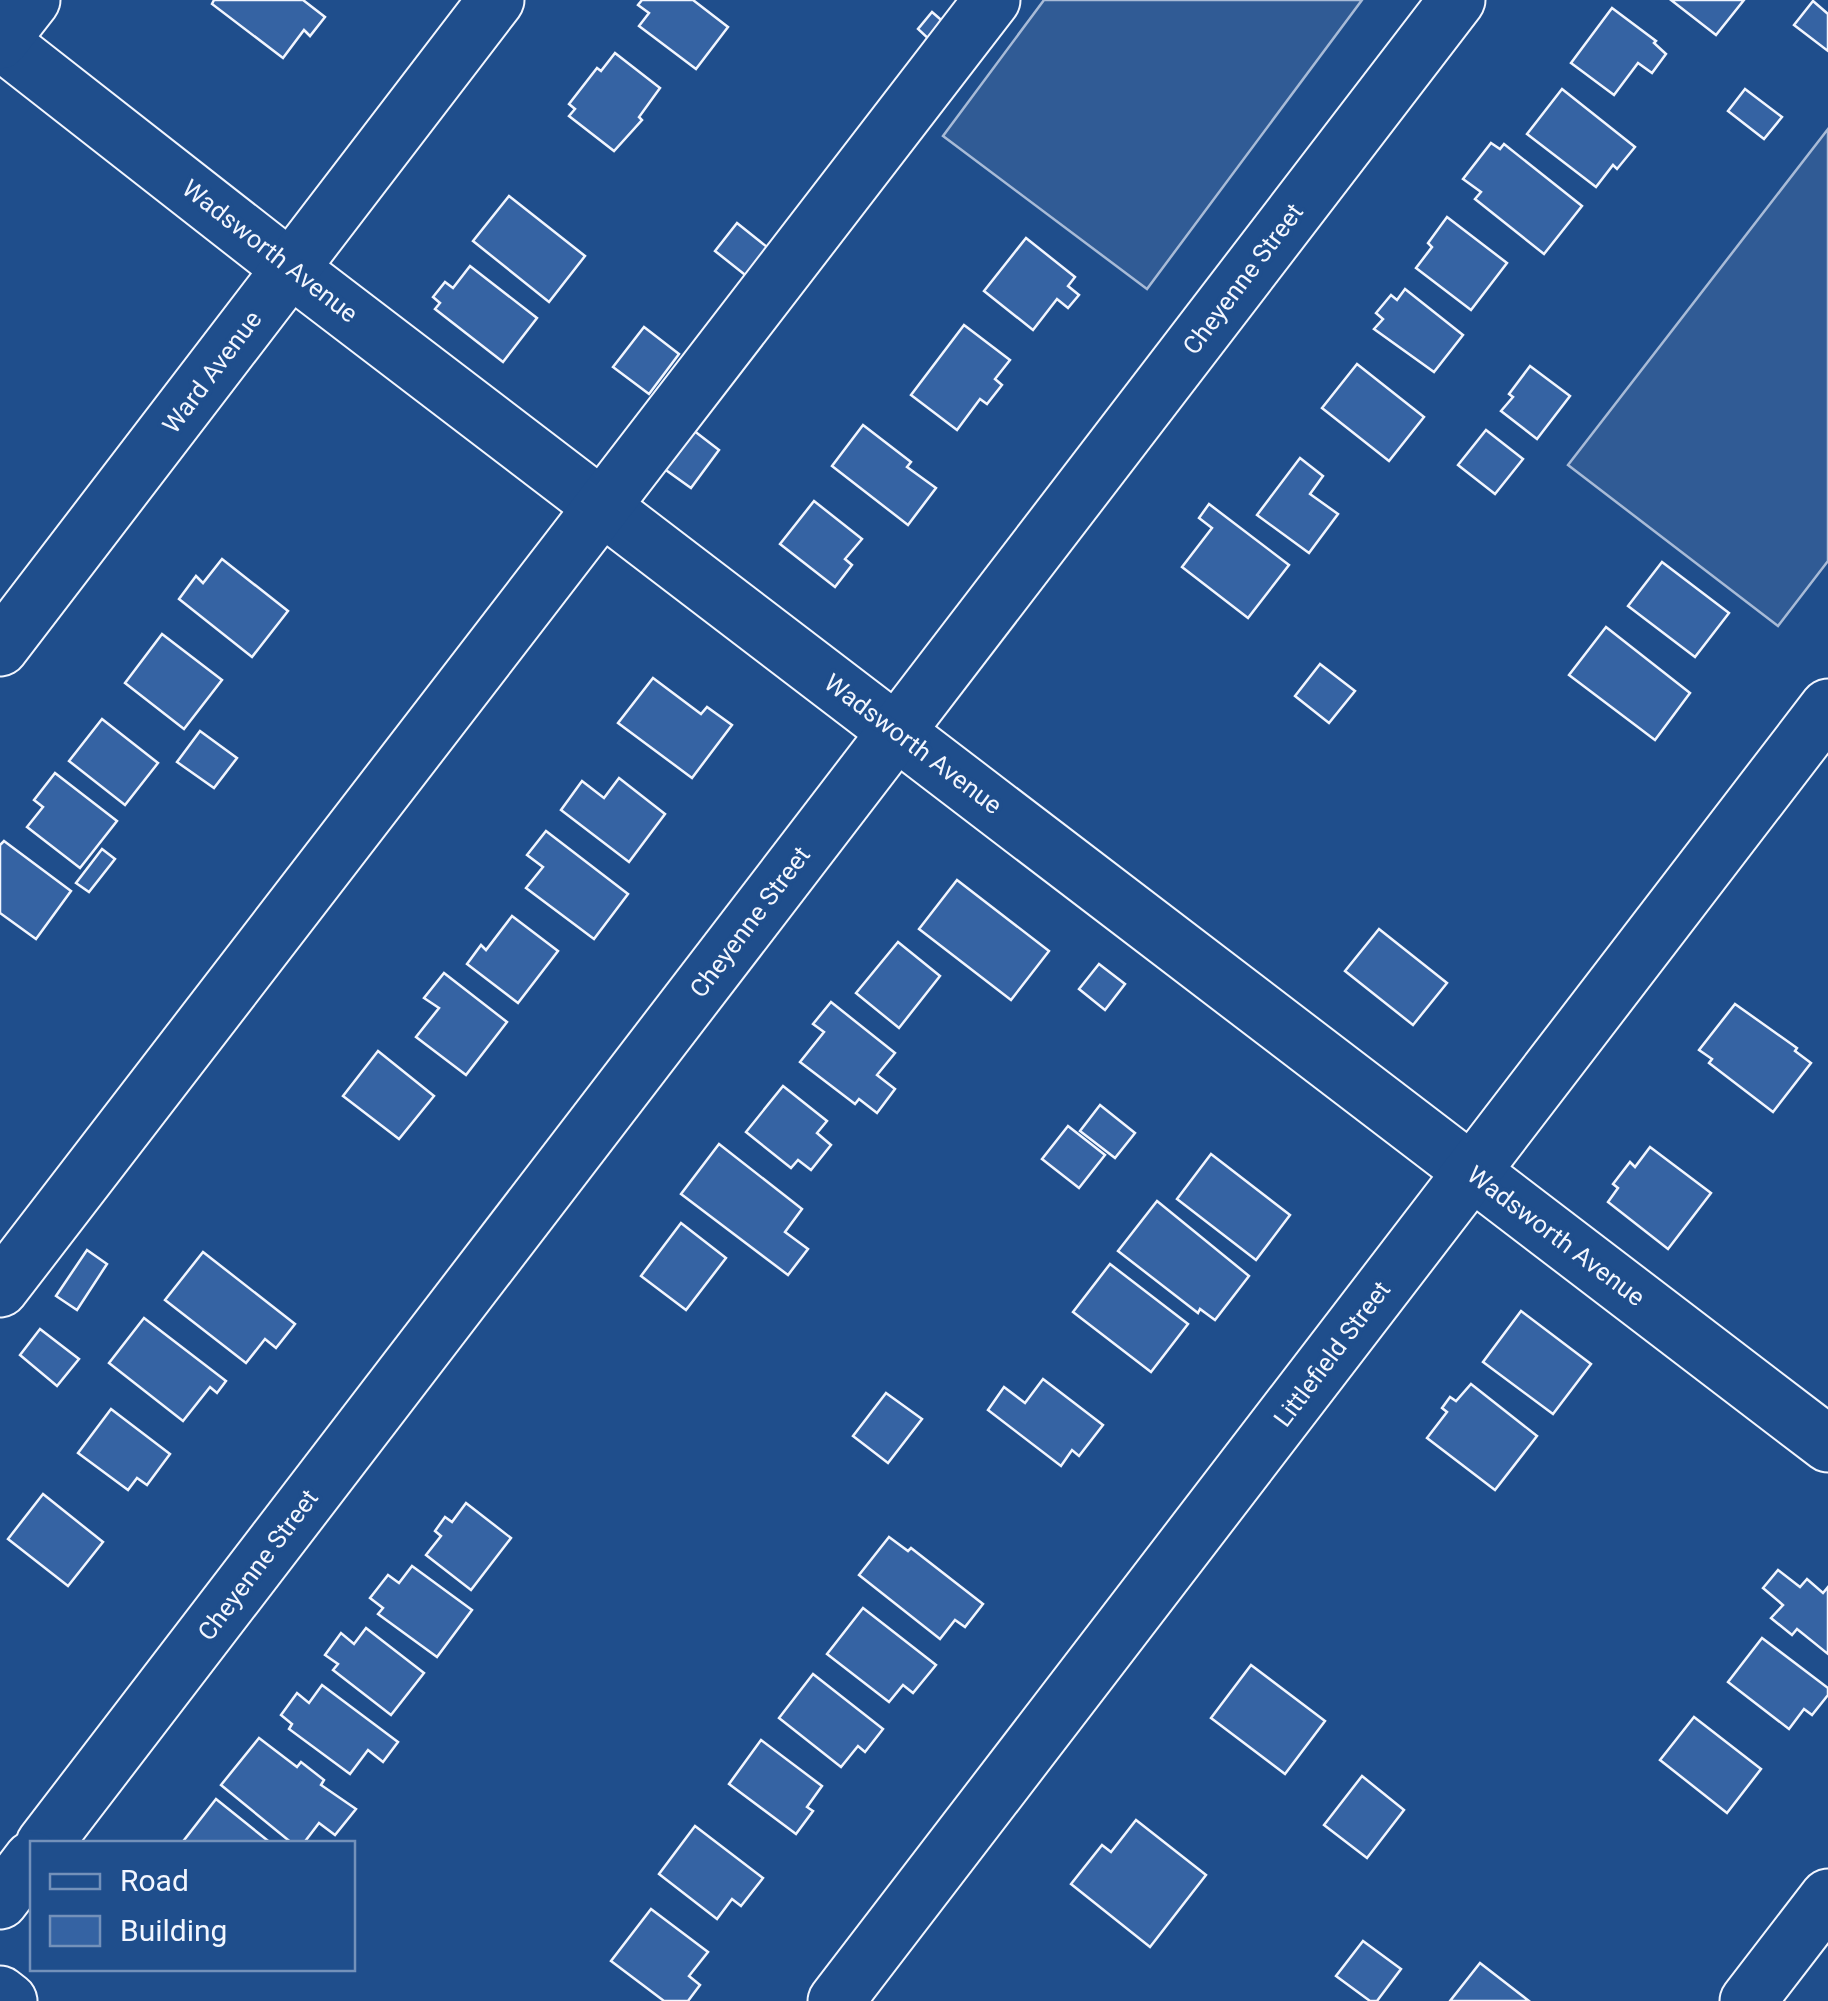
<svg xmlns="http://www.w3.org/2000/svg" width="1828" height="2001" viewBox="0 0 1828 2001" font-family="Roboto,sans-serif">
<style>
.built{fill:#305b95;stroke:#a8bbd7;stroke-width:2.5}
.building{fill:#3563a3;stroke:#f2f6ff;stroke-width:2.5}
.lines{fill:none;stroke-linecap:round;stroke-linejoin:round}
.minor-casing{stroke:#f2f6ff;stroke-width:59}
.minor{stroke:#1f4e8c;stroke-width:55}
.labels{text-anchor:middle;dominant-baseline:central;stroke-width:8;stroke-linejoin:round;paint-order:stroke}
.street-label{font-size:25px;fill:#f2f6ff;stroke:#1f4e8c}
</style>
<rect width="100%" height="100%" fill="#1f4e8c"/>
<g class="built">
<path d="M 1044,0 L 1362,0 L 1147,289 L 943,136 Z"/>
<path d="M 1828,129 L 1828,561 L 1778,626 L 1568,465 Z"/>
</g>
<g class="building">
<path d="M 214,0 L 303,0 L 325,17 L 310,36 L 304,30 L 283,58 L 212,4 Z"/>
<path d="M 642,0 L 693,0 L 728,27 L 696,69 L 639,26 L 649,13 L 638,5 Z"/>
<path d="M 1671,0 L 1744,0 L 1716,35 Z"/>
<path d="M 1813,1 L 1828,14 L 1828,51 L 1794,25 Z"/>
<path d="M 1612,8 L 1656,41 L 1654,43 L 1666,54 L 1652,73 L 1638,63 L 1614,95 L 1571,63 Z"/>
<path d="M 932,12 L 947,25 L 933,43 L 918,29 Z"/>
<path d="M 615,53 L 660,88 L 639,117 L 642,120 L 614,151 L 569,116 L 575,109 L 569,104 L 597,68 L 601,71 Z"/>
<path d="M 1562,89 L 1635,147 L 1617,169 L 1613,165 L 1596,187 L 1527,134 Z"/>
<path d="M 1745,89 L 1782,117 L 1764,139 L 1728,111 Z"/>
<path d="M 1491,143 L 1500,149 L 1504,144 L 1582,206 L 1544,254 L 1475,199 L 1481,192 L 1463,179 Z"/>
<path d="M 509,196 L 585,256 L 549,302 L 473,241 Z"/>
<path d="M 1447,217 L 1507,263 L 1471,310 L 1416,268 L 1432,247 L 1428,243 Z"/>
<path d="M 737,223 L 772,251 L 749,278 L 715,251 Z"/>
<path d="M 1026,238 L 1075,277 L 1068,286 L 1079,295 L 1068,308 L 1057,299 L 1033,330 L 984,291 Z"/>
<path d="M 470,266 L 537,318 L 503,362 L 435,309 L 440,303 L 433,297 L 445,282 L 453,288 Z"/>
<path d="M 1405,289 L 1463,335 L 1434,372 L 1374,329 L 1383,319 L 1376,313 L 1391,295 L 1397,300 Z"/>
<path d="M 964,325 L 1010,360 L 995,379 L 1002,385 L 987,404 L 980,399 L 957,430 L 911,395 Z"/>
<path d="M 644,327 L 679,354 L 649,394 L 613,367 Z"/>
<path d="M 1357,364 L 1424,417 L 1389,461 L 1322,408 Z"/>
<path d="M 1530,366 L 1570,396 L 1537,439 L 1501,411 L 1513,397 L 1509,394 Z"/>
<path d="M 863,425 L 911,462 L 907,467 L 936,488 L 908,525 L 832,466 Z"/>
<path d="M 693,430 L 719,450 L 691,488 L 663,468 Z"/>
<path d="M 1486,430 L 1523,459 L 1495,494 L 1458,465 Z"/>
<path d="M 1300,458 L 1323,476 L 1310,494 L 1338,514 L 1309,553 L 1257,515 Z"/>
<path d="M 814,501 L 862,539 L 845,559 L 852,565 L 835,587 L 780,544 Z"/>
<path d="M 1209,504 L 1289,565 L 1248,618 L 1182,567 L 1212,528 L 1199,518 Z"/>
<path d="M 222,559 L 288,611 L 252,657 L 179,599 L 196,576 L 203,583 Z"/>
<path d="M 1662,562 L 1729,613 L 1695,657 L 1628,606 Z"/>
<path d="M 1606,627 L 1690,693 L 1655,740 L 1569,675 Z"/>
<path d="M 162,634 L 222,680 L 184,729 L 125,683 Z"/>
<path d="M 1320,664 L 1355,691 L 1329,723 L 1295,696 Z"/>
<path d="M 653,678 L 701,714 L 707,707 L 732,725 L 692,778 L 618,723 Z"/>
<path d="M 102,719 L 158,763 L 125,805 L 69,761 Z"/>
<path d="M 200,731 L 237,758 L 214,788 L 177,762 Z"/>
<path d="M 55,773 L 117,821 L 80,868 L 27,827 L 43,807 L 34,800 Z"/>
<path d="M 619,778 L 665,814 L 629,862 L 561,810 L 582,781 L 604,798 Z"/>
<path d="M 546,831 L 628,894 L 594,939 L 526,888 L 543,867 L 527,855 Z"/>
<path d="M 4,841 L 71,891 L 36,939 L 0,913 L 0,845 Z"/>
<path d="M 102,849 L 115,859 L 89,892 L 76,883 Z"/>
<path d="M 957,880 L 1049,951 L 1011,1000 L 919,929 Z"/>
<path d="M 512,916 L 558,951 L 518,1003 L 467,964 L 481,945 L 486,950 Z"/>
<path d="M 1379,929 L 1447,983 L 1413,1025 L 1345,971 Z"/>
<path d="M 898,942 L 940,976 L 899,1028 L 856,993 Z"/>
<path d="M 1099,964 L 1125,984 L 1105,1010 L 1079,989 Z"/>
<path d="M 444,973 L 507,1022 L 466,1075 L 416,1037 L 439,1008 L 424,998 Z"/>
<path d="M 831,1002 L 895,1053 L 877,1075 L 895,1089 L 877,1113 L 859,1099 L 855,1104 L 800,1062 L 824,1032 L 813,1024 Z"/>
<path d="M 1735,1004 L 1797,1048 L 1795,1051 L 1811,1063 L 1773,1112 L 1709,1063 L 1712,1059 L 1699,1050 Z"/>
<path d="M 378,1051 L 434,1096 L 399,1139 L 343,1096 Z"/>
<path d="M 783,1086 L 827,1121 L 817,1133 L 831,1145 L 811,1170 L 798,1160 L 791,1168 L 746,1132 Z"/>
<path d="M 1100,1105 L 1135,1133 L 1115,1158 L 1080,1131 Z"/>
<path d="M 1068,1126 L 1105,1155 L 1079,1188 L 1042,1159 Z"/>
<path d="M 719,1144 L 802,1209 L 785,1232 L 808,1249 L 788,1275 L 681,1194 Z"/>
<path d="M 1650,1147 L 1711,1193 L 1668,1249 L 1608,1202 L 1618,1188 L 1613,1184 L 1630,1162 L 1635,1167 Z"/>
<path d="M 1211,1154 L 1290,1215 L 1256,1260 L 1177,1199 Z"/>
<path d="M 1157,1201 L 1249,1276 L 1215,1320 L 1200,1309 L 1198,1313 L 1118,1251 Z"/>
<path d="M 681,1223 L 726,1258 L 686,1310 L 641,1276 Z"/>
<path d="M 87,1250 L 107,1264 L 77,1310 L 56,1296 Z"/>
<path d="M 203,1252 L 295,1324 L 276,1348 L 265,1339 L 246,1363 L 165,1300 Z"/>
<path d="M 1110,1264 L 1188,1324 L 1151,1372 L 1073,1312 Z"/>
<path d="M 1521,1311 L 1591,1364 L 1553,1414 L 1483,1362 Z"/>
<path d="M 144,1318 L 226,1381 L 217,1393 L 210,1387 L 183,1421 L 109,1363 Z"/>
<path d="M 40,1329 L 79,1359 L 57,1386 L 20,1355 Z"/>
<path d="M 1043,1379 L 1103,1425 L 1079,1456 L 1072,1450 L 1061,1466 L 988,1410 L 1004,1387 L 1025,1403 Z"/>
<path d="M 1471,1384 L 1537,1436 L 1495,1490 L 1427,1438 L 1447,1412 L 1442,1408 L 1450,1397 L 1456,1401 Z"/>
<path d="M 886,1393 L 922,1419 L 888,1463 L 853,1436 Z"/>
<path d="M 111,1409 L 170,1454 L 147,1485 L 137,1478 L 128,1490 L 78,1453 Z"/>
<path d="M 43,1494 L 103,1542 L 68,1586 L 8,1539 Z"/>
<path d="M 466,1503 L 511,1538 L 471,1590 L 426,1555 L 441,1536 L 435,1531 L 445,1517 L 452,1522 Z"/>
<path d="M 889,1537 L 908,1551 L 911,1548 L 983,1604 L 965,1627 L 955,1620 L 940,1639 L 859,1575 Z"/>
<path d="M 412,1566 L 472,1610 L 437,1657 L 378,1614 L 383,1608 L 370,1598 L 388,1575 L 399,1583 Z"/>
<path d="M 1778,1570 L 1800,1587 L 1807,1579 L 1823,1593 L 1828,1587 L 1828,1654 L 1797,1629 L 1792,1635 L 1771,1618 L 1783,1605 L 1763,1588 Z"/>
<path d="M 863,1608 L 936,1665 L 913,1693 L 903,1685 L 889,1702 L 827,1654 Z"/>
<path d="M 366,1628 L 424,1673 L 391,1715 L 333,1670 L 338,1664 L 325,1655 L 341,1633 L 354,1644 Z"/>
<path d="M 1762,1638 L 1828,1688 L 1828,1695 L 1812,1715 L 1804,1709 L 1789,1729 L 1728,1682 Z"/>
<path d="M 1251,1665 L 1325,1721 L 1285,1774 L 1211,1718 Z"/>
<path d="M 813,1674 L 883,1729 L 865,1752 L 858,1746 L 841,1767 L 779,1718 Z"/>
<path d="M 322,1685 L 398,1742 L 383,1762 L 368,1750 L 350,1774 L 289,1729 L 292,1724 L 281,1715 L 297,1693 L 309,1703 Z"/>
<path d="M 1694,1717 L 1761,1769 L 1727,1813 L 1660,1760 Z"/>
<path d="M 259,1738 L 297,1767 L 301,1762 L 324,1780 L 321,1785 L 356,1809 L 335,1835 L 319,1823 L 303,1844 L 293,1844 L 221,1785 Z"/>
<path d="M 761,1740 L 822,1786 L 807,1807 L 813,1811 L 796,1834 L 729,1784 Z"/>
<path d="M 1362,1776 L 1404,1810 L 1367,1858 L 1324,1825 Z"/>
<path d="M 216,1799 L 272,1844 L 181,1844 Z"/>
<path d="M 1136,1820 L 1206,1875 L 1150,1947 L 1071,1884 L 1102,1845 L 1111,1852 Z"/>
<path d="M 695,1826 L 763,1878 L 741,1906 L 732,1899 L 717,1919 L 659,1874 Z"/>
<path d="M 651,1909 L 708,1952 L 689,1976 L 700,1985 L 688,2001 L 664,2001 L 611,1961 Z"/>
<path d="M 1363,1941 L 1401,1969 L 1377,2001 L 1370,2001 L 1336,1976 Z"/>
<path d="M 1480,1963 L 1529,2001 L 1450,2001 Z"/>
</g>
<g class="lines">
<g class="minor-casing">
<g id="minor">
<path d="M 0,41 L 291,269 L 1828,1444"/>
<path d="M 0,41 L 32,0"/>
<path d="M 0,648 L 496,0"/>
<path d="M 0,1289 L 992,0"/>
<path d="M 44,1844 L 1457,0"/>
<path d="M 0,1901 L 32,1859"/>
<path d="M 0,1994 L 9,2001"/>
<path d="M 836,2001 L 1828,707"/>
<path d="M 1748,2001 L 1828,1897"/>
</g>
</g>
<use href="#minor" class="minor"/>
</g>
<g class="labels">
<g class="street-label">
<text transform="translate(270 251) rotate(38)">Wadsworth Avenue</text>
<text transform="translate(1243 279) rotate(-53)">Cheyenne Street</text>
<text transform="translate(212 372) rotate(-53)">Ward Avenue</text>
<text transform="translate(913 744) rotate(37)">Wadsworth Avenue</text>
<text transform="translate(750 922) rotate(-53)">Cheyenne Street</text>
<text transform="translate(1556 1236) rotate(37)">Wadsworth Avenue</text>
<text transform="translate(1332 1354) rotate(-53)">Littlefield Street</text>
<text transform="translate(258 1565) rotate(-53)">Cheyenne Street</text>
</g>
</g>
<rect x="30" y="1841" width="325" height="130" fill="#1f4e8c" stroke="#7391ba" stroke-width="2.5"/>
<rect x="50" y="1874" width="50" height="15" fill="#1f4e8c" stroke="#7391ba" stroke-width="2.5"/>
<text x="120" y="1891" font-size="30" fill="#f2f6ff">Road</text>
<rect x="50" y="1916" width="50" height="30" fill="#3563a3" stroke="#7391ba" stroke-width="2.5"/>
<text x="120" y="1941" font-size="30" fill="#f2f6ff">Building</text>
</svg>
